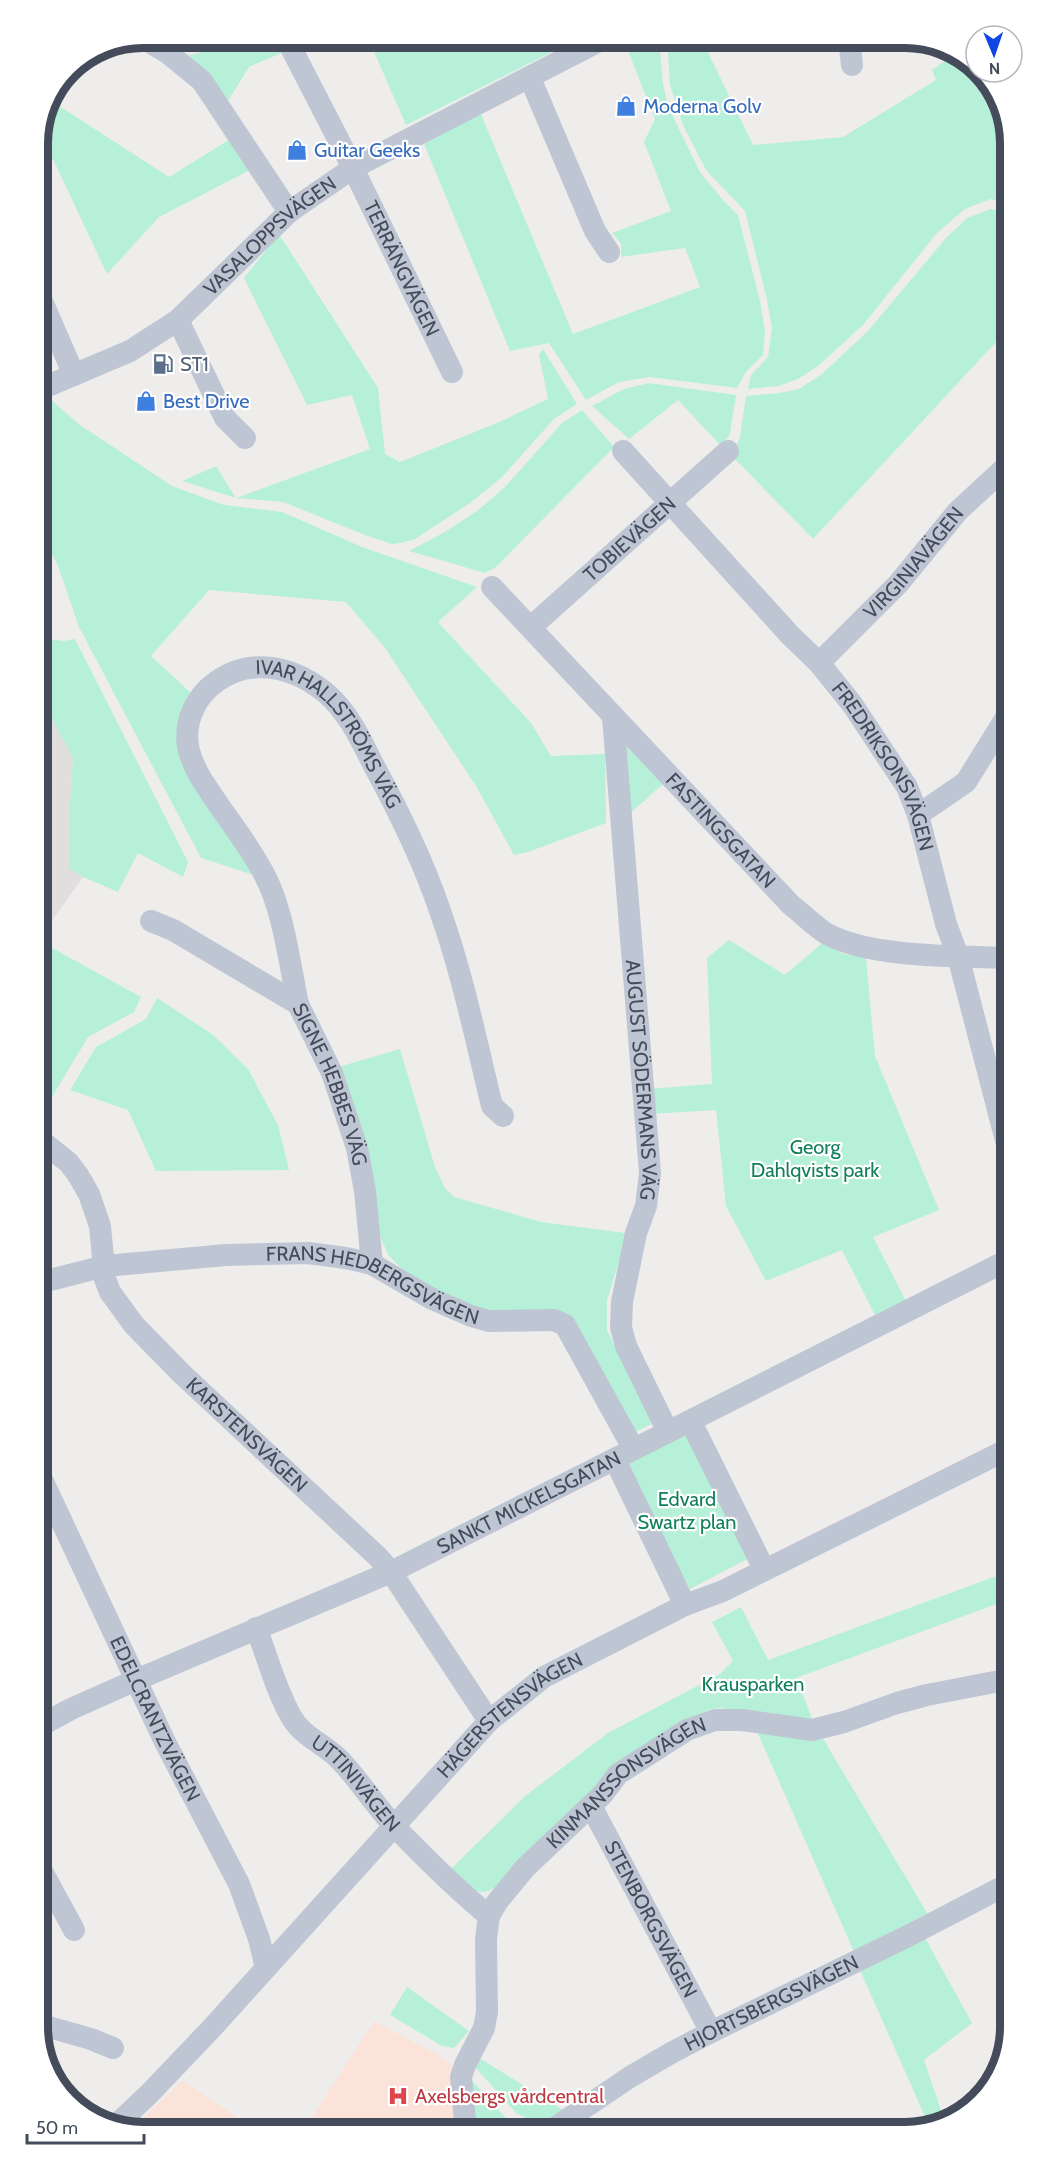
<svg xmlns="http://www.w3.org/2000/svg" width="1048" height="2170" viewBox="0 0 1048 2170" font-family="Cabin,sans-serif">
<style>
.education{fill:#e0dede}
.medical{fill:#fce3da}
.green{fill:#b7f0d8}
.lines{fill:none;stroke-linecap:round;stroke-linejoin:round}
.minor{stroke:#bfc6d3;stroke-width:22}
.labels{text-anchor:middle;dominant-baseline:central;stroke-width:4.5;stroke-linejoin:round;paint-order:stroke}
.shop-label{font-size:20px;fill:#366cbe;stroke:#fff;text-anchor:start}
.street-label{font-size:20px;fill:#444c5b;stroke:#fff}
.service-label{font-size:20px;fill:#4e5e75;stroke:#fff;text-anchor:start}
.park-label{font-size:20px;fill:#127f5c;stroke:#fff}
.health-label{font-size:20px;fill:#be3a42;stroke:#fff;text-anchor:start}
.rim{fill:none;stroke:#444c5b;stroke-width:8}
</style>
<rect width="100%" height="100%" fill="#efedec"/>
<path class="education" d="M 38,685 L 51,702 L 53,719 L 73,758 L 69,821 L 69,867 L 83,877 L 38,940 Z"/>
<g class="medical">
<path d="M 374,2021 L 438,2055 L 468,2076 L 475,2132 L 292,2132 L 313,2116 Z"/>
<path d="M 182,2081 L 195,2089 L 260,2132 L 137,2132 L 131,2130 Z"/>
</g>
<g class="green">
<path d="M 219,38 L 276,38 L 284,52 L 249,67 L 228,101 L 185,56 L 212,50 Z"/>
<path d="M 368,38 L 561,38 L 552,52 L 406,125 Z"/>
<path d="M 623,38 L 659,38 L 663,84 L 668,105 L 678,127 L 700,172 L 723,200 L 738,215 L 760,301 L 765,331 L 763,355 L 746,372 L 737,388 L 649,377 L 619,382 L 586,400 L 549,343 L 510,351 L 424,144 L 480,112 L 573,334 L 700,287 L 685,248 L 621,257 L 621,244 L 612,233 L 671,211 L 644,142 L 655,119 Z"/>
<path d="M 667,38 L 701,38 L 753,145 L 843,137 L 936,80 L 932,70 L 955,54 C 964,57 975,61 976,72 L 979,72 L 1003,103 L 1010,143 L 1010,204 L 991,199 L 965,209 L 937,233 L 863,325 L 818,366 L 798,379 L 778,386 L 748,389 L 751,375 L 768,357 L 772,328 L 767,300 L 745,211 L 706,170 L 683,125 L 670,85 Z"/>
<path d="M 53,102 L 169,177 L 232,138 L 254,168 L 159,217 L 107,274 L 53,159 L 38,165 L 38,137 Z"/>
<path d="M 991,209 L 1010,213 L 1010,327 L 813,539 L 732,456 L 740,437 L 746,396 L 779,393 L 799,389 L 822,374 L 868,331 L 946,238 L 967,218 Z"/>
<path d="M 279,234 L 378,388 L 385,454 L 400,462 L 497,423 L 548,399 L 539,355 L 543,349 L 577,404 L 554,419 L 502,477 L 470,503 L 415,539 L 401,543 L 392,544 L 365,535 L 283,502 L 236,498 L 182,481 L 216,466 L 236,498 L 370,449 L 352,395 L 307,405 L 244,278 Z"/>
<path d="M 649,383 L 736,395 L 730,434 L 721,446 L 678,400 L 629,439 L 592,406 L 624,389 Z"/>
<path d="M 49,398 L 80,425 L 172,486 L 224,505 L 282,512 L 362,547 L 477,587 L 438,622 L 531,723 L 551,756 L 605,754 L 606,823 L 528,852 L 514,855 L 476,786 L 385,648 L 346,602 L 209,590 L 151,656 L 192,694 L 183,717 L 257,876 L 201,858 L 79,627 L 58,566 L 46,543 L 38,536 L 38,402 Z"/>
<path d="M 582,410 L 614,447 L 496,567 L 485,573 L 409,551 L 445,532 L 477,511 L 506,486 L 562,423 Z"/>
<path d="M 38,638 L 64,641 L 75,639 L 188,862 L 183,877 L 138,853 L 118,892 L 83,877 L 69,868 L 69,821 L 73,758 L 52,719 L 51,702 L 38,685 Z"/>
<path d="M 626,743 L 663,784 L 626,817 Z"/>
<path d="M 38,940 L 141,997 L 134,1012 L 88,1037 L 38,1120 Z"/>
<path d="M 729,940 L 785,975 L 822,943 L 844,954 L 866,958 L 875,1056 L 939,1210 L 873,1237 L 906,1301 L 875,1315 L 842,1250 L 766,1281 L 726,1206 L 716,1110 L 650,1114 L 648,1089 L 712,1084 L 707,958 Z"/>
<path d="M 157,998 L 212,1034 L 248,1069 L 278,1125 L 289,1170 L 156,1171 L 128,1110 L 70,1090 L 96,1047 L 146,1019 Z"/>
<path d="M 400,1049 L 435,1167 L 445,1188 L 454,1197 L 541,1222 L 625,1233 L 623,1249 L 607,1300 L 607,1330 L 652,1424 L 631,1434 L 578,1331 L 508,1313 L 460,1305 L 405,1272 L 389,1256 L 382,1241 L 338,1067 Z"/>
<path d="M 684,1432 L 751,1557 L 690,1589 L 623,1465 Z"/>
<path d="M 1010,1571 L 1010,1599 L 796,1678 L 814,1723 L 720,1708 L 708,1710 L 638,1749 L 501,1883 C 497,1885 492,1890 488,1891 C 473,1896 458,1880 450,1870 L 524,1797 L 608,1733 L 720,1674 L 733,1661 L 712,1622 L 741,1607 L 768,1660 Z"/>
<path d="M 756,1729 L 822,1737 L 929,1916 L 855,1954 Z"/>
<path d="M 924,1936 L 972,2023 L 924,2060 L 943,2116 L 927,2121 L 859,1968 Z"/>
<path d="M 407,1987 L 469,2031 L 454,2048 L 442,2046 L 390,2015 Z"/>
<path d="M 481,2059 L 566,2112 L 556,2120 L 529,2120 L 516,2113 L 474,2066 Z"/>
<path d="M 468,2076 L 506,2118 L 513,2132 L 475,2132 Z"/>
</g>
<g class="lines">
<g class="minor">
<path d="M 143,38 L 169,54 L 202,81 L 289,212"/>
<path id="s1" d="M 286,38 L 353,168 L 452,372"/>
<path d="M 849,38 L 852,65"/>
<path d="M 530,78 L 595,231 L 609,252"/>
<path d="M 38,292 L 74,375"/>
<path d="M 178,320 L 225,418 L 245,438"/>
<path id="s2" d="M 38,390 L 130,351 L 178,320 L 289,212 L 353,168 L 605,38"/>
<path id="s3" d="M 623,451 L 790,635 L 819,663 L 852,704 L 907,787 L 918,815 L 946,924 L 958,956 L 1010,1156"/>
<path id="s4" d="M 492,587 L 791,905 C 803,914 814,926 827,934 C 871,958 960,956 1010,958"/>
<path id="s5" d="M 531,627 L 728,451"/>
<path id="s6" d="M 819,663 L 898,584 L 958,511 L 1010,463"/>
<path id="s7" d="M 613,717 L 650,1173 L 646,1206 L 636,1233 L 622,1302 L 621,1327 L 626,1346 L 668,1432"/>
<path d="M 918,815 L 966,782 L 1010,711"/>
<path id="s8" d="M 151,921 L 173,930 L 298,1004 L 332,1073 L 357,1148 L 365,1191 L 372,1264"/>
<path id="s9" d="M 298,1004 C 290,966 283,908 264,874 C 251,849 234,827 218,804 C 206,786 192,768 188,746 C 184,721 196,696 216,682 C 252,656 295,667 327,694 C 348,712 361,740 373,764 C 398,810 422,858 439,908 C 462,972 476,1040 492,1106 L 503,1116"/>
<path id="s10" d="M 38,1138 L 69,1163 L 78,1175 L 89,1194 L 100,1226 L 105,1279 L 110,1292 L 134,1325 L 181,1373 L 378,1557 L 391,1572 L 489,1721"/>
<path id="s11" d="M 38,1283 L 105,1266 L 226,1255 L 308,1253 L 346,1258 L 372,1264 L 432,1299 L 471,1316 L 489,1321 L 554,1320 L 565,1325 L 633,1448"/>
<path d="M 691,1422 L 764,1569"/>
<path d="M 615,1460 L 685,1605"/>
<path id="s12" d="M 38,1471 L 165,1742 L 239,1884 L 259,1939 L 266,1968"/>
<path id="s13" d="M 256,1628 C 268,1658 276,1691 292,1718 C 303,1737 326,1745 340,1760 C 360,1781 376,1807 396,1828 C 425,1858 456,1889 489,1916"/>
<path id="s14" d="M 38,1727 L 71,1709 L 136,1680 L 391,1572 L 1010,1259"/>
<path id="s15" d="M 591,1806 L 711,2032"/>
<path d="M 38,1864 L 74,1930"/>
<path d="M 38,2024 L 91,2039 L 113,2048"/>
<path id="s16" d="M 116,2125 L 149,2094 L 211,2029 L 489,1721 L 544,1677 L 685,1605 L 723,1591 L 1010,1448"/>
<path id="s17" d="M 466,2132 L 461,2077 L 465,2065 L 484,2028 L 487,2012 L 486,1939 L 489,1916 L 497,1902 L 525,1868 L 603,1794 L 618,1774 L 687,1730 L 715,1720 L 742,1720 L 812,1730 L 844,1722 L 897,1703 L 927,1695 L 1010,1679"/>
<path id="s18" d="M 539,2132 L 553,2129 L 630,2077 L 671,2053 L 711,2032 L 908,1936 L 1010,1883"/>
</g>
</g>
<defs>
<g id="shop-bare" transform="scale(1.62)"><path d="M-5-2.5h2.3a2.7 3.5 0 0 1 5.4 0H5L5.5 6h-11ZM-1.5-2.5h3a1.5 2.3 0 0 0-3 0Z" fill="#3f7fe0" stroke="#fff" stroke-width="2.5" paint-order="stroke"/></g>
<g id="fuel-bare" transform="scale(1.62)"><path d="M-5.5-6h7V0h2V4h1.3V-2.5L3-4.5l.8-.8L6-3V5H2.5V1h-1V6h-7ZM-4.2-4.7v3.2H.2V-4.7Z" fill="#5c6f8a" stroke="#fff" stroke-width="2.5" paint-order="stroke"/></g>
<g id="hospital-bare" transform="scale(1.62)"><path d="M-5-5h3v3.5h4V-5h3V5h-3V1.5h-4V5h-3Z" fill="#e0444e" stroke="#fff" stroke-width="2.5" paint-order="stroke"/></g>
</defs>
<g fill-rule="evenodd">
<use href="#shop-bare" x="626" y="106"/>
<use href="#shop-bare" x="297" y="150"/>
<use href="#fuel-bare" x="163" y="364"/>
<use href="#shop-bare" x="146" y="401"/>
<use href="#hospital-bare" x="398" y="2096"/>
</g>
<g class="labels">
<g class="shop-label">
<text x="643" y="106">Moderna Golv</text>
<text x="314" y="150">Guitar Geeks</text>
<text x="163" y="401">Best Drive</text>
</g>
<g class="street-label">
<text stroke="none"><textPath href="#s2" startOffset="282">VASALOPPSVÄGEN</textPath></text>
<text stroke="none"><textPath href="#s1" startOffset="258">TERRÄNGVÄGEN</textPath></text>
<text stroke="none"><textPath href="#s5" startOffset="132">TOBIEVÄGEN</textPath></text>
<text stroke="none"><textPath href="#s6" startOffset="138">VIRGINIAVÄGEN</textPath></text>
<text stroke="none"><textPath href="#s9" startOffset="506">IVAR HALLSTRÖMS VÄG</textPath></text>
<text stroke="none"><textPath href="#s3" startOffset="412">FREDRIKSONSVÄGEN</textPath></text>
<text stroke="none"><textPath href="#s4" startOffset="334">FASTINGSGATAN</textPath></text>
<text stroke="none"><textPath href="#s7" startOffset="364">AUGUST SÖDERMANS VÄG</textPath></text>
<text stroke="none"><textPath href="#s8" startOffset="256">SIGNE HEBBES VÄG</textPath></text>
<text stroke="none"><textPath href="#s11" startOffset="344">FRANS HEDBERGSVÄGEN</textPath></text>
<text stroke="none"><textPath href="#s10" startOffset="376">KARSTENSVÄGEN</textPath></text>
<text stroke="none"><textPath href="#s14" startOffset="540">SANKT MICKELSGATAN</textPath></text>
<text stroke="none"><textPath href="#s12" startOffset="274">EDELCRANTZVÄGEN</textPath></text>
<text stroke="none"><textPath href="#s16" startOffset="570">HÄGERSTENSVÄGEN</textPath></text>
<text stroke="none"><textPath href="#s13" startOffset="189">UTTINIVÄGEN</textPath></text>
<text stroke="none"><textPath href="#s17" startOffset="416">KINMANSSONSVÄGEN</textPath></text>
<text stroke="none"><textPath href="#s15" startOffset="128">STENBORGSVÄGEN</textPath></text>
<text stroke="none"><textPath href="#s18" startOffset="267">HJORTSBERGSVÄGEN</textPath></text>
</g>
<g class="service-label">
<text x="180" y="364">ST1</text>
</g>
<g class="park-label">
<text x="815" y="1147">Georg<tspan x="815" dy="23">Dahlqvists park</tspan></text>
<text x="687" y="1499">Edvard<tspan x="687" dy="23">Swartz plan</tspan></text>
<text x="753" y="1684">Krausparken</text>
</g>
<g class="health-label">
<text x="415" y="2096">Axelsbergs vårdcentral</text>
</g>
</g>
<path d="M0 0H1048V2170H0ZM143 48H905A95 95 0 0 1 1000 143V2027A95 95 0 0 1 905 2122H143A95 95 0 0 1 48 2027V143A95 95 0 0 1 143 48Z" fill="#fff" fill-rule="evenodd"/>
<path class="rim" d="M143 48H905A95 95 0 0 1 1000 143V2027A95 95 0 0 1 905 2122H143A95 95 0 0 1 48 2027V143A95 95 0 0 1 143 48Z"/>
<g transform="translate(994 54) rotate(178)"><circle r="28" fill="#ffffff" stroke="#b4b7bd" stroke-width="1.5"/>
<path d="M0-4.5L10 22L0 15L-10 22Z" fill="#1046e6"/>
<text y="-9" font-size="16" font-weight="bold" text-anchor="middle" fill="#444c5b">N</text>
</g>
<path d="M27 2134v9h117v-9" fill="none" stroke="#444c5b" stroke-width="3"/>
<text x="36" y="2134" font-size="18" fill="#444c5b" stroke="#ffffff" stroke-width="4.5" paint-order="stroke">50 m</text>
</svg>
